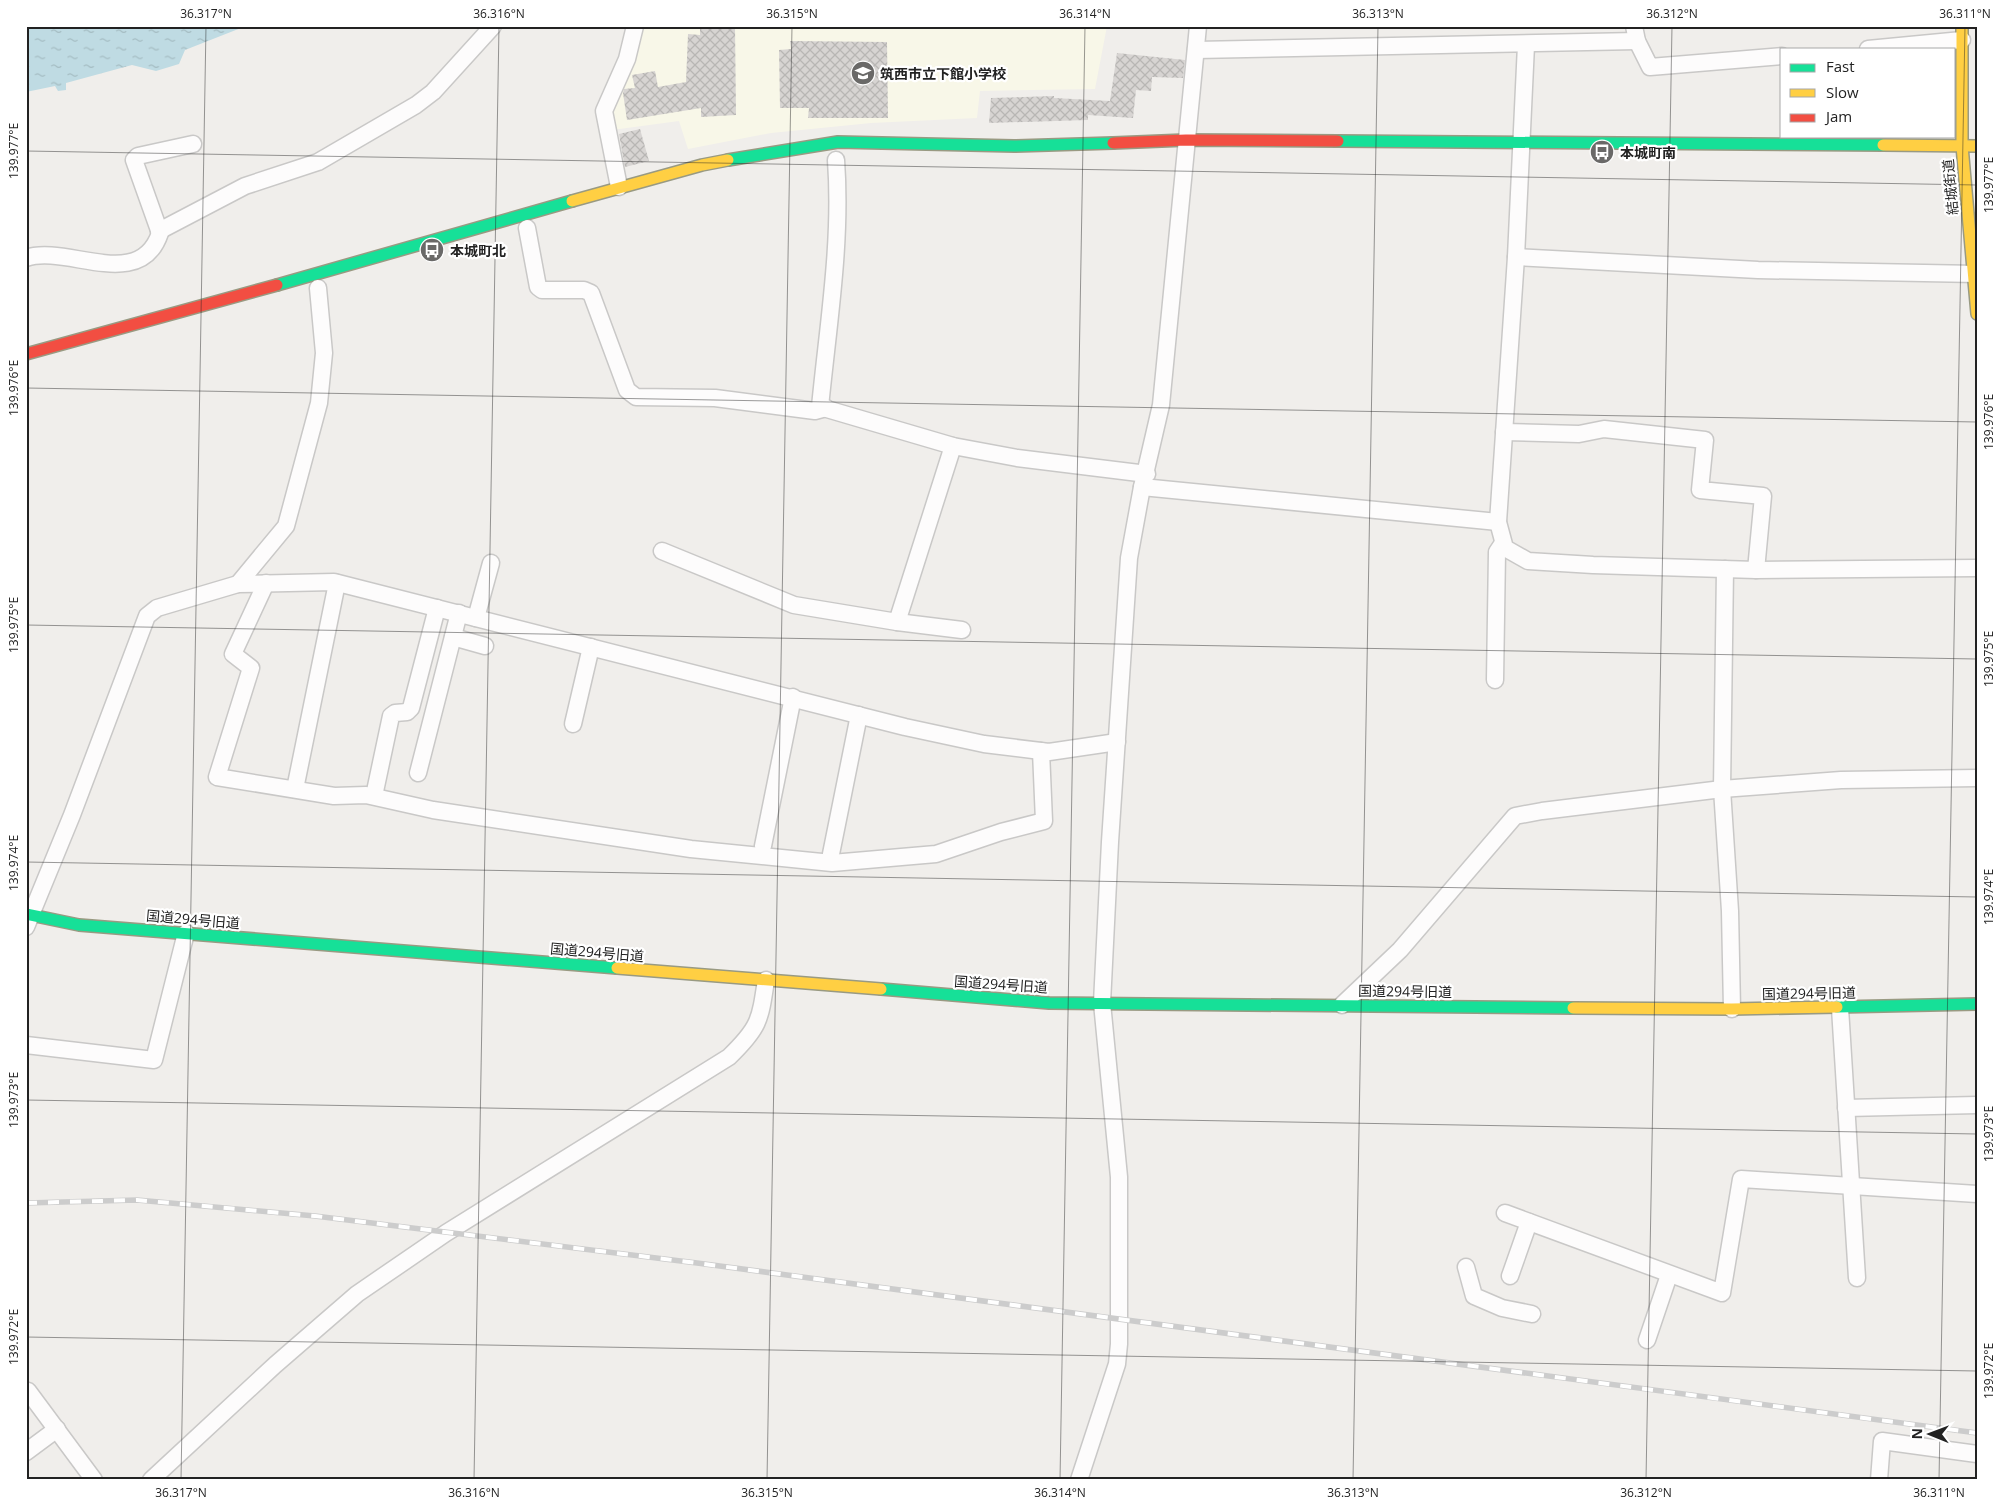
<svg xmlns="http://www.w3.org/2000/svg" width="2003" height="1506" viewBox="0 0 2003 1506" font-family="'Open Sans','Noto Sans JP',sans-serif">
<style>
.education{fill:#f8f7e8}
.water{fill:url(#water-ripples)}
.building{fill:url(#building-cross-hatch)}
.lines{fill:none;stroke-linecap:round;stroke-linejoin:round}
.street-casing{stroke:#c9c8c7;stroke-width:19}
.fast-casing{stroke:#999a82;stroke-width:14}
.slow-casing{stroke:#999a82;stroke-width:14}
.jam-casing{stroke:#999a82;stroke-width:14}
.street{stroke:#fdfcfc;stroke-width:16}
.fast{stroke:#16e098;stroke-width:11}
.slow{stroke:#ffcf43;stroke-width:11}
.jam{stroke:#f24e42;stroke-width:11}
.rail-casing{stroke:#ccc;stroke-width:5.5}
.rail{stroke:#fff;stroke-width:4;stroke-dasharray:11;stroke-linecap:butt}
.ticks{fill:none;stroke:#222;stroke-width:1;stroke-opacity:0.45}
.labels{text-anchor:middle;dominant-baseline:central;stroke-width:4.5;stroke-linejoin:round;paint-order:stroke}
.poi-label{font-size:14px;font-weight:bold;fill:#222;stroke:#fff;text-anchor:start}
.street-label{font-size:14px;fill:#222;stroke:#fff}
.neatline{fill:none;stroke:#222;stroke-width:2}
.ticks-label{font-size:12px;text-anchor:middle;fill:#222}
</style>
<defs>
<pattern id="water-ripples" width="26" height="14" patternUnits="userSpaceOnUse" patternTransform="scale(1.25)"><rect width="26" height="14" fill="#bfdbe3"/><path d="M2 4q2-2 4 0t4 0M15 11q2-2 4 0t4 0" fill="none" stroke="#a4bcc2"/></pattern>
<pattern id="building-cross-hatch" width="8" height="8" patternUnits="userSpaceOnUse" patternTransform="scale(1.25)"><rect width="8" height="8" fill="#d7d4d2"/><path d="M0 0l8 8M0 8l8-8" fill="none" stroke="#b8b6b4"/></pattern>
</defs>
<rect width="100%" height="100%" fill="#f0eeeb"/>
<path class="education" d="M 641,26 L 1107,26 L 1095,89 L 980,91 L 977,118 L 871,123 L 771,133 L 688,149 L 679,121 L 612,130 L 610,110 Z"/>
<path class="water" d="M 26,26 L 246,26 L 185,50 L 179,64 L 156,71 L 132,65 L 66,83 L 66,90 L 58,91 L 55,86 L 26,92 Z"/>
<g class="building">
<path d="M 700,26 L 735,26 L 736,115 L 701,117 L 701,108 L 627,120 L 623,93 L 624,89 L 635,88 L 632,75 L 655,71 L 658,87 L 686,82 L 688,34 L 700,35 Z"/>
<path d="M 790,41 L 887,42 L 888,118 L 808,118 L 809,108 L 780,108 L 779,50 L 791,49 Z"/>
<path d="M 1117,53 L 1185,60 L 1183,78 L 1152,77 L 1151,91 L 1136,90 L 1133,118 L 1088,115 L 1088,120 L 989,123 L 991,98 L 1054,96 L 1054,98 L 1110,101 Z"/>
<path d="M 640,129 L 649,161 L 625,167 L 619,134 Z"/>
</g>
<g class="lines">
<g class="street-casing">
<g id="street">
<path d="M 1634,26 L 1637,41 L 1650,67 L 1782,56"/>
<path d="M 1526,45 L 1516,257 L 1498,522 L 1505,548 L 1528,561 L 1593,565 L 1756,570 L 1977,568"/>
<path d="M 1868,49 L 1962,40"/>
<path d="M 1196,50 L 1637,41"/>
<path d="M 836,160 C 842,242 828,325 820,407 L 953,446 L 1017,458 L 1147,474"/>
<path d="M 619,187 L 604,111 L 627,59 L 635,26"/>
<path d="M 527,228 L 538,287 L 542,290 L 584,290 L 591,293 L 627,390 L 636,397 L 715,398 L 815,411 L 826,408"/>
<path d="M 159,231 L 245,186 L 318,162 L 416,105 L 433,92 L 493,26"/>
<path d="M 1516,257 L 1758,270 L 1977,274"/>
<path d="M 26,258 C 67,244 140,293 160,233 L 134,160 L 138,156 L 193,144"/>
<path d="M 1504,432 L 1579,434 L 1604,429 L 1705,440 L 1700,490 L 1763,496 L 1756,570"/>
<path d="M 953,446 L 897,622 L 962,630"/>
<path d="M 1142,487 L 1498,522"/>
<path d="M 662,551 L 794,605 L 897,622"/>
<path d="M 1725,569 L 1722,789 L 1730,911 L 1732,1009"/>
<path d="M 266,583 L 233,654 L 251,668 L 217,777 L 334,796 L 366,795 L 433,810 L 691,849 L 832,863 L 936,854 L 1001,832 L 1044,821 L 1041,751"/>
<path d="M 238,584 L 286,526 L 319,403 L 324,353 L 318,288"/>
<path d="M 476,618 L 491,563"/>
<path d="M 453,637 L 485,646"/>
<path d="M 1495,680 L 1497,552 L 1503,543"/>
<path d="M 573,724 L 591,647"/>
<path d="M 418,773 L 459,613"/>
<path d="M 295,789 L 337,583"/>
<path d="M 374,796 L 391,716 L 395,713 L 407,712 L 411,708 L 437,608"/>
<path d="M 763,846 L 793,697"/>
<path d="M 831,854 L 859,715"/>
<path d="M 26,927 L 72,815 L 147,616 L 157,608 L 238,584 L 334,582 L 905,727 L 984,744 L 1049,752 L 1117,742"/>
<path d="M 1342,1005 L 1400,950 L 1515,816 L 1542,811 L 1722,789 L 1841,780 L 1977,778"/>
<path d="M 1840,1008 L 1857,1278"/>
<path d="M 26,1045 L 154,1060 L 186,933"/>
<path d="M 1846,1108 L 1977,1105"/>
<path d="M 1505,1213 L 1722,1293 L 1741,1179 L 1977,1194"/>
<path d="M 1466,1267 L 1474,1296 L 1502,1308 L 1532,1314"/>
<path d="M 1510,1276 L 1529,1222"/>
<path d="M 1647,1340 L 1669,1275"/>
<path d="M 28,1391 L 94,1480"/>
<path d="M 26,1452 L 57,1429"/>
<path d="M 151,1480 L 275,1365 L 357,1294 L 446,1233 L 729,1057 C 759,1028 760,1021 766,980"/>
<path d="M 1079,1480 L 1117,1364 L 1119,1344 L 1119,1177 L 1102,1003 L 1110,842 L 1129,558 L 1142,487 L 1161,405 L 1198,26"/>
<path d="M 1879,1480 L 1882,1441 L 1977,1454"/>
</g>
</g>
<g class="fast-casing">
<g id="fast">
<path d="M 1338,141 L 1883,145"/>
<path d="M 728,160 L 838,142 L 1014,146 L 1113,143"/>
<path d="M 277,285 L 572,201"/>
<path d="M 26,914 L 79,925 L 617,968"/>
<path d="M 881,989 L 1049,1003 L 1573,1008"/>
<path d="M 1837,1007 L 1977,1004"/>
</g>
</g>
<g class="slow-casing">
<g id="slow">
<path d="M 1962,26 L 1962,146 L 1977,314"/>
<path d="M 1883,145 L 1977,146"/>
<path d="M 572,201 L 702,165 L 728,160"/>
<path d="M 617,968 L 881,989"/>
<path d="M 1573,1008 L 1732,1009 L 1837,1007"/>
</g>
</g>
<g class="jam-casing">
<g id="jam">
<path d="M 1113,143 L 1186,140 L 1338,141"/>
<path d="M 26,354 L 277,285"/>
</g>
</g>
<use href="#street" class="street"/>
<use href="#fast" class="fast"/>
<use href="#slow" class="slow"/>
<use href="#jam" class="jam"/>
<g class="rail-casing">
<path id="rail" d="M 26,1203 L 137,1200 L 315,1216 L 697,1263 L 1977,1433"/>
</g>
<use href="#rail" class="rail"/>
</g>
<path class="ticks" d="M 26,151 L 1977,185M 26,388 L 1977,422M 26,625 L 1977,659M 26,862 L 1977,897M 26,1100 L 1977,1134M 26,1337 L 1977,1371M 181,1480 L 206,26M 474,1480 L 499,26M 767,1480 L 792,26M 1060,1480 L 1085,26M 1353,1480 L 1378,26M 1646,1480 L 1672,26M 1939,1480 L 1965,26"/>
<defs>
<g id="school-disc" transform="scale(1.25)"><circle r="9.5" fill="#6a6968" stroke="#fff"/><path d="M0-5L7-2L0 1L-7-2ZM-4 1L0 2.5L4 1V4Q0 6-4 4Z" fill="#fff"/></g>
<g id="bus-disc" transform="scale(1.25)"><circle r="9.5" fill="#6a6968" stroke="#fff"/><path d="M-5-6H5V4H4V6H2V4H-2V6H-4V4H-5ZM-3.5-4V0h7V-4ZM-3.5 1.2v1.5H-2V1.2ZM2 1.2v1.5H3.5V1.2Z" fill="#fff"/></g>
</defs>
<g fill-rule="evenodd">
<use href="#school-disc" x="863" y="73"/>
<use href="#bus-disc" x="1602" y="152"/>
<use href="#bus-disc" x="432" y="250"/>
</g>
<g class="labels">
<g class="poi-label">
<text x="880" y="73">筑西市立下館小学校</text>
<text x="1620" y="152">本城町南</text>
<text x="450" y="250">本城町北</text>
</g>
<g class="street-label">
<text transform="translate(1950 187) rotate(-95)">結城街道</text>
<text transform="translate(193 919) rotate(5)">国道294号旧道</text>
<text transform="translate(597 952) rotate(5)">国道294号旧道</text>
<text transform="translate(1001 984) rotate(4)">国道294号旧道</text>
<text transform="translate(1405 991) rotate(1)">国道294号旧道</text>
<text transform="translate(1809 993) rotate(-1)">国道294号旧道</text>
</g>
</g>
<rect width="2003" height="1506" fill="none" stroke="#ffffff" stroke-width="55"/>
<rect x="1780" y="48" width="175" height="90" fill="#ffffff" stroke="#a7a7a7"/>
<rect x="1790" y="64" width="25" height="8" fill="#16e098" stroke="#a7a7a7"/>
<text x="1826" y="72" font-size="15" fill="#222222">Fast</text>
<rect x="1790" y="89" width="25" height="8" fill="#ffcf43" stroke="#a7a7a7"/>
<text x="1826" y="98" font-size="15" fill="#222222">Slow</text>
<rect x="1790" y="114" width="25" height="8" fill="#f24e42" stroke="#a7a7a7"/>
<text x="1826" y="122" font-size="15" fill="#222222">Jam</text>
<g transform="translate(1930 1434) rotate(271)" stroke="#ffffff" stroke-width="4" paint-order="stroke">
<path d="M0-4L9 19L0 12L-9 19Z" fill="#222222"/>
<text y="-8" font-size="14" font-weight="bold" text-anchor="middle" fill="#222222">N</text>
</g>
<rect x="28" y="28" width="1948" height="1450" class="neatline"/>
<g class="ticks-label">
<text x="206" y="18">36.317°N</text>
<text x="499" y="18">36.316°N</text>
<text x="792" y="18">36.315°N</text>
<text x="1085" y="18">36.314°N</text>
<text x="1378" y="18">36.313°N</text>
<text x="1672" y="18">36.312°N</text>
<text x="1965" y="18">36.311°N</text>
<text transform="translate(14 151) rotate(-90)" y="4">139.977°E</text>
<text transform="translate(1989 185) rotate(-90)" y="4">139.977°E</text>
<text transform="translate(14 388) rotate(-90)" y="4">139.976°E</text>
<text transform="translate(1989 422) rotate(-90)" y="4">139.976°E</text>
<text transform="translate(14 625) rotate(-90)" y="4">139.975°E</text>
<text transform="translate(1989 659) rotate(-90)" y="4">139.975°E</text>
<text transform="translate(14 863) rotate(-90)" y="4">139.974°E</text>
<text transform="translate(1989 897) rotate(-90)" y="4">139.974°E</text>
<text transform="translate(14 1100) rotate(-90)" y="4">139.973°E</text>
<text transform="translate(1989 1134) rotate(-90)" y="4">139.973°E</text>
<text transform="translate(14 1337) rotate(-90)" y="4">139.972°E</text>
<text transform="translate(1989 1371) rotate(-90)" y="4">139.972°E</text>
<text x="181" y="1497">36.317°N</text>
<text x="474" y="1497">36.316°N</text>
<text x="767" y="1497">36.315°N</text>
<text x="1060" y="1497">36.314°N</text>
<text x="1353" y="1497">36.313°N</text>
<text x="1646" y="1497">36.312°N</text>
<text x="1939" y="1497">36.311°N</text>
</g>
</svg>
